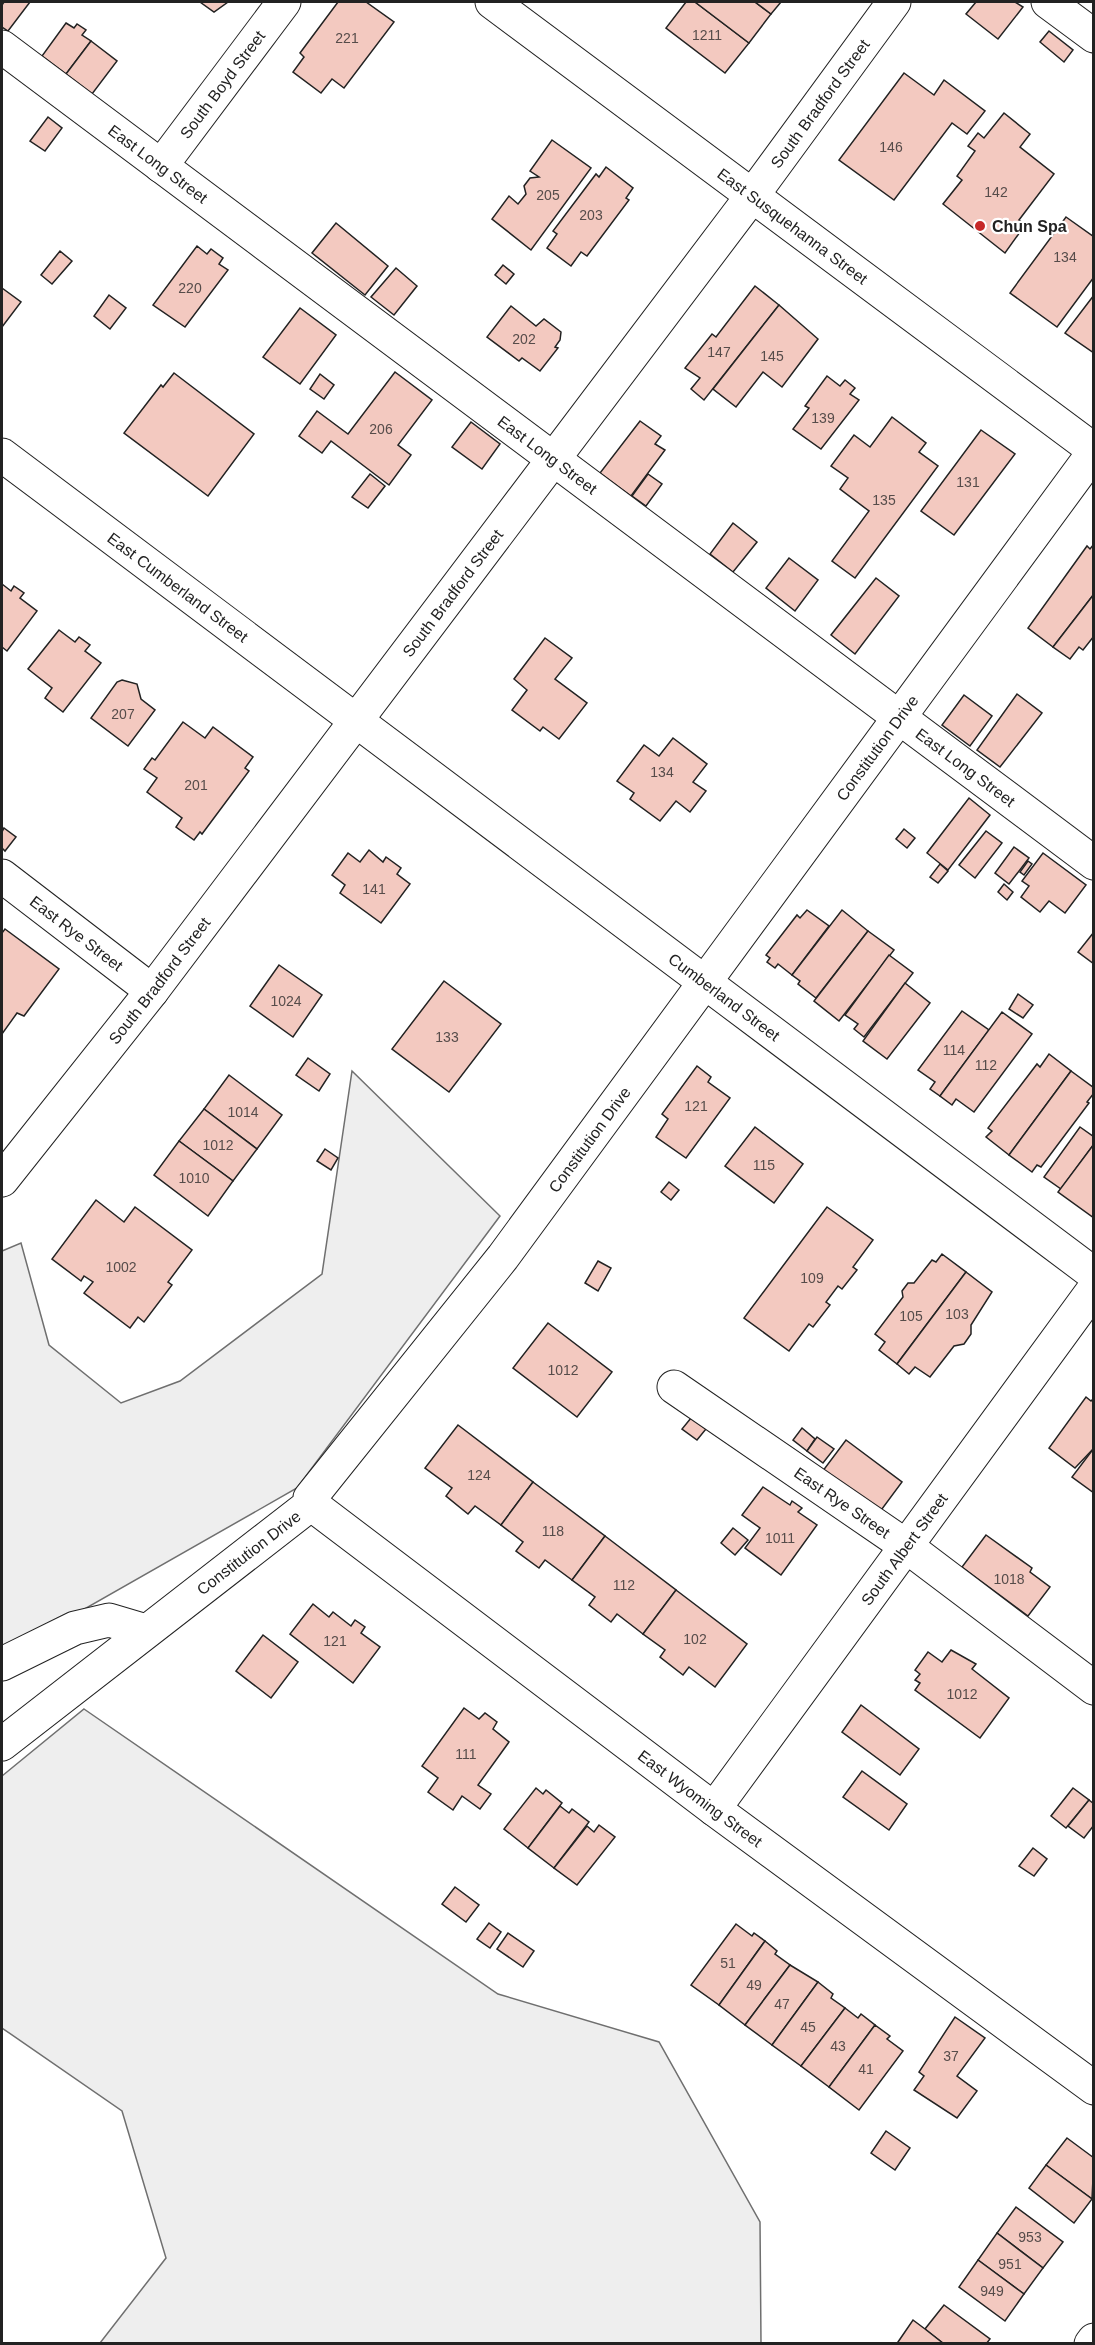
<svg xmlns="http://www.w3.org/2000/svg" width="1095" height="2345" viewBox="0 0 1095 2345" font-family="Helvetica,sans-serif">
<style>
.green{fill:#eee;stroke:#6f6f6f;stroke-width:1.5}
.building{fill:#f3c9c0;stroke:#222;stroke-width:1.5}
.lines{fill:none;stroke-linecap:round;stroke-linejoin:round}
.minor-casing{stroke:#222;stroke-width:35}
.major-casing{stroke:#222;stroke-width:35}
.minor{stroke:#fff;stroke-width:33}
.major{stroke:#fff;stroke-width:33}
.poi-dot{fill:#c62828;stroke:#fff;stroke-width:2}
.labels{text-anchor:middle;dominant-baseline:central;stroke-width:4.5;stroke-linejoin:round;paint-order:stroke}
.number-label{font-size:14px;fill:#564c4a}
.street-label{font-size:16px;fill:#222;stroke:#fff}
.poi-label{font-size:16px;font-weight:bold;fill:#222;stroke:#fff;text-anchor:start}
</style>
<rect width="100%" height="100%" fill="#fff"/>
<g class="green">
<path d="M 352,1071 L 500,1216 L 297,1488 L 2,1656 L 2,1251 L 21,1243 L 49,1345 L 121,1403 L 180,1381 L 322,1274 Z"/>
<path d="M 84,1709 L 498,1994 L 659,2042 L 760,2222 L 761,2343 L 100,2343 L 166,2258 L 122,2111 L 2,2028 L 2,1776 Z"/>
</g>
<g class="building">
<path d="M 4,2 L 30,2 L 8,31 L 2,27 L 2,5 Z"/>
<path d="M 200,2 L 228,2 L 214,12 Z"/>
<path d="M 338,2 L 366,2 L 394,22 L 344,88 L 332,79 L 321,93 L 293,72 L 304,57 L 300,53 Z"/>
<path d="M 686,2 L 695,2 L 749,43 L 725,73 L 666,28 Z"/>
<path d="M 695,2 L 755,2 L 771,14 L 749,43 Z"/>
<path d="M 755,2 L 781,2 L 771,14 Z"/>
<path d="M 976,2 L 1015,2 L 1023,7 L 998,39 L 966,14 Z"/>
<path d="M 66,23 L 74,28 L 77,24 L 86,30 L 82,35 L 91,41 L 66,74 L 42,56 Z"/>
<path d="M 1049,31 L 1073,50 L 1064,62 L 1040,42 Z"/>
<path d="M 91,41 L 117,61 L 92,94 L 66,74 Z"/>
<path d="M 904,73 L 934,95 L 944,80 L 985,111 L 967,134 L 952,123 L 894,200 L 839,160 Z"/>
<path d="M 1004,113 L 1030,134 L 1020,147 L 1054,174 L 1019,220 L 1025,225 L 1005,253 L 943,204 L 962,180 L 957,176 L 975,151 L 968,146 L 978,133 L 984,138 Z"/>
<path d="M 48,117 L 62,128 L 45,151 L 30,141 Z"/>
<path d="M 552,140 L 591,168 L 531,250 L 492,219 L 509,196 L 518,204 L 526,194 L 524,186 L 530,178 L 539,177 L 530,171 Z"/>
<path d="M 606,167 L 633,188 L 626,198 L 629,200 L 587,256 L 581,252 L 571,266 L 547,248 L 557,234 L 553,231 L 596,174 L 599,177 Z"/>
<path d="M 1066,217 L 1094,237 L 1094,277 L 1057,327 L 1010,293 Z"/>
<path d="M 336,223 L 388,266 L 365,295 L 312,253 Z"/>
<path d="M 197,246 L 207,254 L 211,249 L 223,258 L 219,264 L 228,270 L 185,327 L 153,305 Z"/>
<path d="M 60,251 L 72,261 L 52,284 L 41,275 Z"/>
<path d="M 503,265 L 514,274 L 506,284 L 495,275 Z"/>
<path d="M 396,268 L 417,286 L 394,315 L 371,297 Z"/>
<path d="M 755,286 L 779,305 L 704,400 L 691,389 L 700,378 L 685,368 L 712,334 L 716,337 Z"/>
<path d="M 2,288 L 21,302 L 2,327 Z"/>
<path d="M 109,295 L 126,308 L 110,329 L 94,316 Z"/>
<path d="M 1094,295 L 1094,353 L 1065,333 Z"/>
<path d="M 779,305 L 818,339 L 782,387 L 763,372 L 736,407 L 713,389 Z"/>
<path d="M 511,306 L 536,326 L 544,319 L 561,332 L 560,340 L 555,347 L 558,348 L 540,371 L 522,358 L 519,361 L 487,337 Z"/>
<path d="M 300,308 L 336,335 L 300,384 L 263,357 Z"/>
<path d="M 395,372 L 432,400 L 398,445 L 411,455 L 389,485 L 331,441 L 322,453 L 299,436 L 317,411 L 348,434 Z"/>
<path d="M 174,373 L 254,434 L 208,496 L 124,433 L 161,385 L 163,387 Z"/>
<path d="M 320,374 L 334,385 L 324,399 L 310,389 Z"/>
<path d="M 827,376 L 840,386 L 845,380 L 855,388 L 850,394 L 859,400 L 821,449 L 793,429 L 809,408 L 805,406 Z"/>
<path d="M 892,417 L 926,443 L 919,452 L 938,466 L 855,578 L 832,561 L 869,511 L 840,489 L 848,478 L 831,466 L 854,435 L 870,447 Z"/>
<path d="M 640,421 L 661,436 L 655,444 L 665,450 L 631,496 L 600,473 Z"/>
<path d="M 471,422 L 500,444 L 482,469 L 452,447 Z"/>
<path d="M 981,430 L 1015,454 L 954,535 L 921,511 Z"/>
<path d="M 370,474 L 385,486 L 368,508 L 352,497 Z"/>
<path d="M 648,474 L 662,484 L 646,506 L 632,496 Z"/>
<path d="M 733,523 L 757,542 L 733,572 L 710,554 Z"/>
<path d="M 1094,544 L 1094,594 L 1053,647 L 1028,628 L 1087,546 L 1090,549 Z"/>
<path d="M 789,558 L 818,580 L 795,611 L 766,588 Z"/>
<path d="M 876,578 L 899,596 L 855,654 L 831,635 Z"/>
<path d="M 2,584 L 11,591 L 14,586 L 24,593 L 20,598 L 37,611 L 7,651 L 2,647 Z"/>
<path d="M 1094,594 L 1094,636 L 1083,650 L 1079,647 L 1070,659 L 1053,647 Z"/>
<path d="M 59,630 L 75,642 L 79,637 L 90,645 L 85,651 L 101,663 L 63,712 L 45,698 L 52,688 L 28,669 Z"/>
<path d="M 545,638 L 572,658 L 555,679 L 587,703 L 559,739 L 543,727 L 540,731 L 512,710 L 527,690 L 514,679 Z"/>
<path d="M 122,680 L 137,684 L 141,699 L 155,710 L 128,746 L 91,718 L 117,682 Z"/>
<path d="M 1017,694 L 1042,713 L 1000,767 L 977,750 Z"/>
<path d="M 964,695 L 992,716 L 970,746 L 942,725 Z"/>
<path d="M 183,722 L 205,738 L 213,727 L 253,757 L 245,768 L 249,771 L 202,834 L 200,832 L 194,840 L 176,827 L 182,818 L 147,792 L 157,778 L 144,769 L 152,758 L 155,760 Z"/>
<path d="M 673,738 L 707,764 L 693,782 L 706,791 L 690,812 L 676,801 L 660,821 L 630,799 L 634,793 L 617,781 L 644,745 L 659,756 Z"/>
<path d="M 969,798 L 990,815 L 948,870 L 927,853 Z"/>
<path d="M 4,828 L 16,837 L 5,851 L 2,848 L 2,832 Z"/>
<path d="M 904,829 L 915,838 L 907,848 L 896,839 Z"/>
<path d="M 986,831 L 1002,843 L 975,878 L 959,865 Z"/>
<path d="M 1014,847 L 1029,858 L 1009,884 L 995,873 Z"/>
<path d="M 369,850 L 383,862 L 386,857 L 401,868 L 397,874 L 410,884 L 381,923 L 340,893 L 345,885 L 332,875 L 348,853 L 360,862 Z"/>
<path d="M 1043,853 L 1086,885 L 1065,913 L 1049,901 L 1040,912 L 1021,897 L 1029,886 L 1022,881 Z"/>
<path d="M 1028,861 L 1032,864 L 1024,875 L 1020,872 Z"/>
<path d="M 940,864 L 948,871 L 938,883 L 930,877 Z"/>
<path d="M 1004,884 L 1013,892 L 1007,900 L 998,892 Z"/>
<path d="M 807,910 L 829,926 L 792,975 L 778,964 L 775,968 L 767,962 L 770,958 L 766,955 L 797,915 L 800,918 Z"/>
<path d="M 842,910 L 868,931 L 816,998 L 798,984 L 800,981 L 792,975 Z"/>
<path d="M 5,929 L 59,969 L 24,1016 L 17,1013 L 2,1034 L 2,933 Z"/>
<path d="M 868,931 L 894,950 L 839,1021 L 814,1001 Z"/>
<path d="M 1094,932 L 1094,964 L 1078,952 Z"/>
<path d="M 889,955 L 913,973 L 864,1037 L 854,1029 L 858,1024 L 845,1015 Z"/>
<path d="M 279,965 L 322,995 L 293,1037 L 250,1006 Z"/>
<path d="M 444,981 L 501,1024 L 449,1092 L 392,1049 Z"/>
<path d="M 905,983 L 930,1003 L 887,1059 L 863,1041 Z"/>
<path d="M 1018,994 L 1033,1005 L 1023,1018 L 1009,1009 Z"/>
<path d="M 962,1011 L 989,1030 L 940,1096 L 930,1089 L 935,1082 L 918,1070 Z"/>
<path d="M 1002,1012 L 1032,1034 L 974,1112 L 956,1099 L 952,1105 L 940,1096 Z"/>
<path d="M 1049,1054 L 1071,1071 L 1009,1155 L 986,1137 L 992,1131 L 988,1128 L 1037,1064 L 1040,1067 Z"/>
<path d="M 308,1058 L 330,1074 L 319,1091 L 296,1075 Z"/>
<path d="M 697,1066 L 711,1077 L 708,1082 L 730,1098 L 686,1158 L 656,1137 L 668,1119 L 662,1114 Z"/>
<path d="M 1071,1071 L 1094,1088 L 1094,1093 L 1087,1102 L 1089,1103 L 1041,1167 L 1037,1165 L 1032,1172 L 1009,1155 Z"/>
<path d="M 229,1075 L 282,1115 L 257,1149 L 204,1109 Z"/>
<path d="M 204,1109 L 257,1149 L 233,1181 L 179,1141 Z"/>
<path d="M 755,1127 L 803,1164 L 774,1203 L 725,1166 Z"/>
<path d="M 1080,1127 L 1094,1137 L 1094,1144 L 1061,1189 L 1044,1177 Z"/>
<path d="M 179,1141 L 233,1181 L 208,1216 L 154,1175 Z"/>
<path d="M 1094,1144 L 1094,1218 L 1058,1192 Z"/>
<path d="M 325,1149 L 338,1158 L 331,1170 L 317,1161 Z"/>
<path d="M 669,1182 L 679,1190 L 671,1200 L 661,1192 Z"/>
<path d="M 96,1200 L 124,1222 L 135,1207 L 192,1250 L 168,1282 L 172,1285 L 144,1322 L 138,1317 L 130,1328 L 84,1293 L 93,1282 L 84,1276 L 81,1281 L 52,1259 Z"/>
<path d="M 827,1207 L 873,1240 L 853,1267 L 857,1270 L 842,1289 L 838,1286 L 826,1302 L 830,1305 L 813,1327 L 809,1324 L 789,1351 L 744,1318 Z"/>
<path d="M 942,1254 L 966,1272 L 897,1364 L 879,1350 L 885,1342 L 875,1334 L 903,1297 L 902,1291 L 908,1283 L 914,1283 L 932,1260 L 936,1262 Z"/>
<path d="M 598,1261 L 611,1268 L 598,1291 L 585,1283 Z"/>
<path d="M 966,1272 L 992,1292 L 971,1325 L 971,1334 L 964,1344 L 954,1346 L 930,1377 L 915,1367 L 909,1374 L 897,1364 Z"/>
<path d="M 548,1323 L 612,1372 L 577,1417 L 513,1368 Z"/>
<path d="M 1086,1397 L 1091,1401 L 1094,1398 L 1094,1448 L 1075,1468 L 1049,1448 Z"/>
<path d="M 691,1418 L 706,1429 L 697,1440 L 682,1429 Z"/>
<path d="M 458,1425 L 533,1482 L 501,1525 L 475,1506 L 468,1514 L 446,1496 L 452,1488 L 425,1468 Z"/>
<path d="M 802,1428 L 815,1439 L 807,1451 L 793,1440 Z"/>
<path d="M 817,1437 L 834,1449 L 823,1463 L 807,1451 Z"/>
<path d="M 846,1440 L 902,1482 L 879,1513 L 822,1472 Z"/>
<path d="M 1094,1448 L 1094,1493 L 1072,1477 Z"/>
<path d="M 533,1482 L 605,1536 L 572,1580 L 545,1560 L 539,1568 L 516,1551 L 523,1542 L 501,1525 Z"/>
<path d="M 763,1487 L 790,1505 L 792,1501 L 802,1508 L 798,1512 L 817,1525 L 781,1575 L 745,1548 L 760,1528 L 742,1515 Z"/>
<path d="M 733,1528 L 748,1540 L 735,1555 L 721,1543 Z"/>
<path d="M 986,1535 L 1032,1568 L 1030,1572 L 1050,1587 L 1028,1616 L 962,1567 Z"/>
<path d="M 605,1536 L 676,1590 L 643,1634 L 617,1614 L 611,1622 L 589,1605 L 595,1597 L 572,1580 Z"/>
<path d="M 676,1590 L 747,1644 L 715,1687 L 689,1667 L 683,1675 L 660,1657 L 665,1650 L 643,1634 Z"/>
<path d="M 313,1604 L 329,1617 L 333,1612 L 351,1626 L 355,1620 L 365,1627 L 361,1633 L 380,1647 L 353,1683 L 290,1634 Z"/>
<path d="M 263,1635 L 298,1662 L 271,1698 L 236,1671 Z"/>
<path d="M 951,1650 L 976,1664 L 972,1669 L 1009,1698 L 980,1738 L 915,1690 L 920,1683 L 915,1680 L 920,1674 L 915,1670 L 928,1652 L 942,1662 Z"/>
<path d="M 861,1705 L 919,1749 L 900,1775 L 842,1732 Z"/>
<path d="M 464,1708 L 479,1719 L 485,1713 L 497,1722 L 493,1729 L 509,1742 L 478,1785 L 491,1794 L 480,1809 L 462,1796 L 453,1810 L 428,1792 L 438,1778 L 422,1766 Z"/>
<path d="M 862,1771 L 907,1804 L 889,1830 L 843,1797 Z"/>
<path d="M 536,1788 L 543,1794 L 546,1790 L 562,1803 L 528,1848 L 504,1829 Z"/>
<path d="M 1073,1788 L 1089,1800 L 1066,1828 L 1051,1816 Z"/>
<path d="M 1089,1800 L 1094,1804 L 1094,1825 L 1084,1838 L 1068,1826 Z"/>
<path d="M 560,1806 L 569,1813 L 572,1809 L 589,1822 L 554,1868 L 528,1848 Z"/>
<path d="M 599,1825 L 615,1837 L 577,1885 L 554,1868 L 587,1826 L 594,1832 Z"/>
<path d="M 1033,1848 L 1047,1859 L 1034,1876 L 1019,1866 Z"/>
<path d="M 455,1887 L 479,1905 L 466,1922 L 442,1904 Z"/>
<path d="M 489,1923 L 501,1932 L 490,1948 L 477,1939 Z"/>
<path d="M 736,1924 L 752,1936 L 754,1933 L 765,1941 L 719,2005 L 691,1985 Z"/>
<path d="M 508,1933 L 534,1951 L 523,1967 L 497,1949 Z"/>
<path d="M 765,1941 L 777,1951 L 775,1954 L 790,1965 L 745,2025 L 719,2005 Z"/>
<path d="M 790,1965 L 818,1982 L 772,2045 L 745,2025 Z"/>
<path d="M 818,1982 L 833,1994 L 831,1998 L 845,2008 L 801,2066 L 772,2045 Z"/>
<path d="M 845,2008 L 858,2018 L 861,2014 L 875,2025 L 829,2087 L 801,2066 Z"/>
<path d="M 955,2017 L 985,2038 L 957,2076 L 977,2091 L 957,2118 L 914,2090 L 924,2076 L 919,2072 Z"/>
<path d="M 875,2025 L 890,2036 L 887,2039 L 903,2051 L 859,2110 L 829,2087 Z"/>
<path d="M 886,2131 L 910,2148 L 895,2170 L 871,2153 Z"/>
<path d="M 1067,2138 L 1094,2158 L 1092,2199 L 1046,2165 Z"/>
<path d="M 1046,2165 L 1092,2199 L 1074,2223 L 1029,2188 Z"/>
<path d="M 1016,2207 L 1063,2242 L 1043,2268 L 997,2233 Z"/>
<path d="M 997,2233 L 1043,2268 L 1024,2294 L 978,2260 Z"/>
<path d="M 978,2260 L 1024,2294 L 1005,2321 L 959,2287 Z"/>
<path d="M 944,2305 L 990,2339 L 986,2344 L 944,2344 L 925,2329 Z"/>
<path d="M 913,2320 L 925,2329 L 944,2344 L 900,2344 L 898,2342 Z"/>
</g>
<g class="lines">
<g class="minor-casing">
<g id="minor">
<path d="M 1048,2 L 1094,36"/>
<path id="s1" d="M 2,47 L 1094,863"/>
<path id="s2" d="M 161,166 L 284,2"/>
<path id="s3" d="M 2,455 L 1094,1274"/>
<path id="s4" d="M 2,876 L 152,991"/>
<path id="s5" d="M 2,1180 L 152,991 L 752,196 L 894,2"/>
<path id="s6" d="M 674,1387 L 906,1546 L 1094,1688"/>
<path id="s7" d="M 311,1504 L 714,1809 L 1094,2088"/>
<path d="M 2,1664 L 75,1628 L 109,1620 L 146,1631"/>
<path id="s8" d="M 2,1744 L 311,1504 L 310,1498 L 503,1257 L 1094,452"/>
<path id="s9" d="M 714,1809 L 1094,1289"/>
<path d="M 1091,2344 L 1094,2340"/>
</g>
</g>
<g class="major-casing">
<g id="major">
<path id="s10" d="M 492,2 L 1094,450"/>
</g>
</g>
<use href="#minor" class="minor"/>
<use href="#major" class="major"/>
</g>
<circle class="poi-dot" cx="980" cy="226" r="6"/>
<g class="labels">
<g class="number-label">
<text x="707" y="35">1211</text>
<text x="347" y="38">221</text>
<text x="891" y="147">146</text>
<text x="996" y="192">142</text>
<text x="548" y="195">205</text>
<text x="591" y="215">203</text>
<text x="1065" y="257">134</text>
<text x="190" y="288">220</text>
<text x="524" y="339">202</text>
<text x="719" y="352">147</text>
<text x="772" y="356">145</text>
<text x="823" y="418">139</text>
<text x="381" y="429">206</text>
<text x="968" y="482">131</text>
<text x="884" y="500">135</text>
<text x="123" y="714">207</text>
<text x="662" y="772">134</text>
<text x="196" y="785">201</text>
<text x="374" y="889">141</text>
<text x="286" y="1001">1024</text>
<text x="447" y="1037">133</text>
<text x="954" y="1050">114</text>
<text x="986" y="1065">112</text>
<text x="696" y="1106">121</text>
<text x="243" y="1112">1014</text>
<text x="218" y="1145">1012</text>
<text x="764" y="1165">115</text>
<text x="194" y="1178">1010</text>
<text x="121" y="1267">1002</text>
<text x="812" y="1278">109</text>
<text x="957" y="1314">103</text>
<text x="911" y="1316">105</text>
<text x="563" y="1370">1012</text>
<text x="479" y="1475">124</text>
<text x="553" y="1531">118</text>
<text x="780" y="1538">1011</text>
<text x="1009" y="1579">1018</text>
<text x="624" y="1585">112</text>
<text x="695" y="1639">102</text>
<text x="335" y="1641">121</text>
<text x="962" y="1694">1012</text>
<text x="466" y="1754">111</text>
<text x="728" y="1963">51</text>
<text x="754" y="1985">49</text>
<text x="782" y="2004">47</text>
<text x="808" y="2027">45</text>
<text x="838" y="2046">43</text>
<text x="951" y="2056">37</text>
<text x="866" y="2069">41</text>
<text x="1030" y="2237">953</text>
<text x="1010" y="2264">951</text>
<text x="992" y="2291">949</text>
</g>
<g class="street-label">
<text stroke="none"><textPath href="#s2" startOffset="102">South Boyd Street</textPath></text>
<text stroke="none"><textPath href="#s5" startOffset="1352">South Bradford Street</textPath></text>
<text stroke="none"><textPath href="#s1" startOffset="195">East Long Street</textPath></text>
<text stroke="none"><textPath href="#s10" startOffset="375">East Susquehanna Street</textPath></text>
<text stroke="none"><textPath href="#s1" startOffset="681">East Long Street</textPath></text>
<text stroke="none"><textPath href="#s3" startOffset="220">East Cumberland Street</textPath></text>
<text stroke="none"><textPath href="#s5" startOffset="740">South Bradford Street</textPath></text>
<text stroke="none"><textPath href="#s8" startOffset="1338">Constitution Drive</textPath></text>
<text stroke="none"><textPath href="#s1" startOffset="1203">East Long Street</textPath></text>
<text stroke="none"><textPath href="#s4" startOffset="94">East Rye Street</textPath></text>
<text stroke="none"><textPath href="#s5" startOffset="254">South Bradford Street</textPath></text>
<text stroke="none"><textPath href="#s3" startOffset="903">Cumberland Street</textPath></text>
<text stroke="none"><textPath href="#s8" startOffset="852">Constitution Drive</textPath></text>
<text stroke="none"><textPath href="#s6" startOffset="204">East Rye Street</textPath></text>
<text stroke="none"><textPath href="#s9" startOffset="322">South Albert Street</textPath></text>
<text stroke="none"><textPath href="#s8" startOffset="312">Constitution Drive</textPath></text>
<text stroke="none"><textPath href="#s7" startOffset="488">East Wyoming Street</textPath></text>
</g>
<g class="poi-label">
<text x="992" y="226">Chun Spa</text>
</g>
</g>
<rect width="1095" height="2345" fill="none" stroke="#222222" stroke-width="6"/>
</svg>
